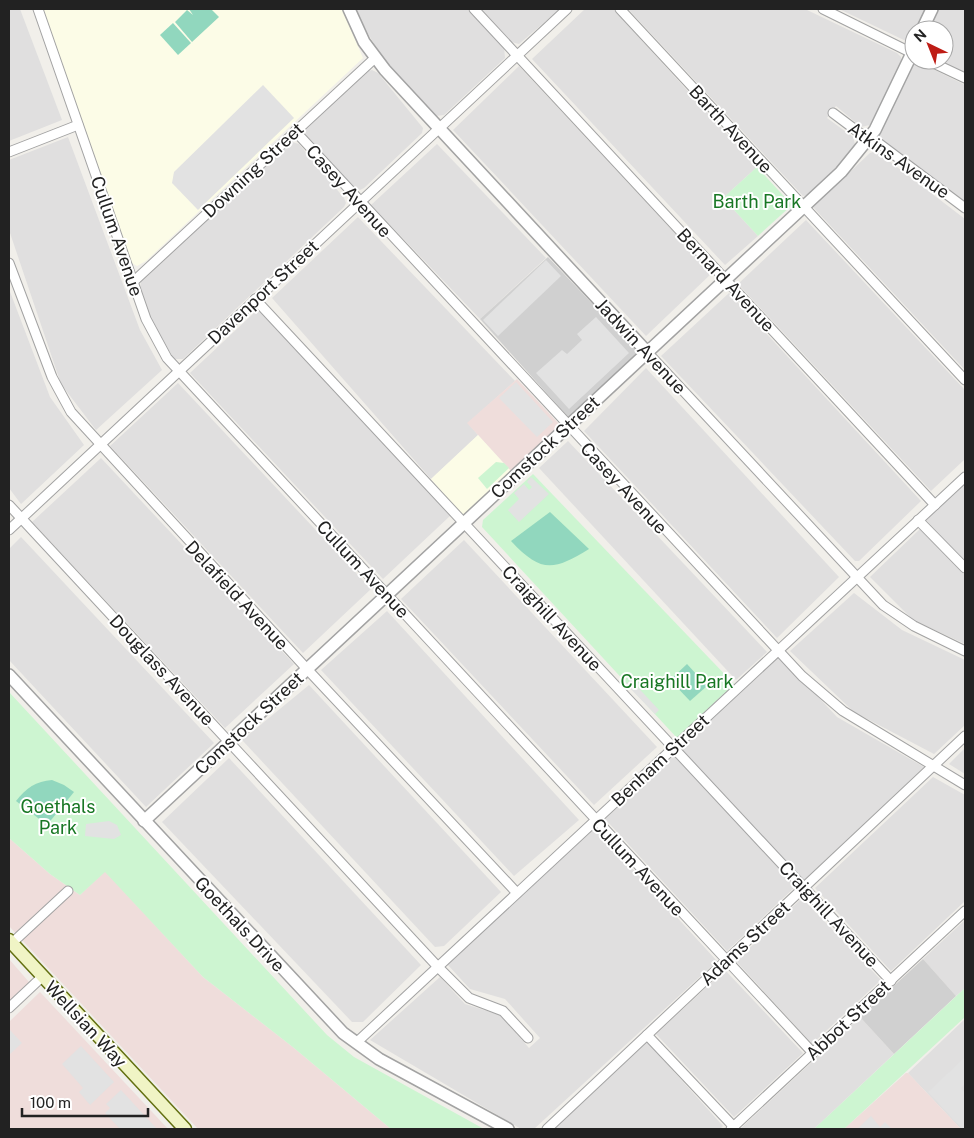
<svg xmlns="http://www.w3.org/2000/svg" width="974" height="1138" viewBox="0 0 974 1138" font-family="'Public Sans',sans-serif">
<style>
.residential{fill:#e0dfdf}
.commercial{fill:#efdddb}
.education{fill:#fcfce7}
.religious{fill:#d0d0d0}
.park{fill:#cdf5d1}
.pitch{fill:#91d7be}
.parking{fill:#e2e2e2}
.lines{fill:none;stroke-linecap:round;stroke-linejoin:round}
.minor-casing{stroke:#a3a3a3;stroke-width:11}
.tertiary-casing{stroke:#a3a3a3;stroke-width:14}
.secondary-casing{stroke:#637011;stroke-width:15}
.minor{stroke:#fff;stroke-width:9}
.tertiary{stroke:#fff;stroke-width:11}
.secondary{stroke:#f0f4c5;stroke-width:12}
.labels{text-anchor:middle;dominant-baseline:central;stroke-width:4;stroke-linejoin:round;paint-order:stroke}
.street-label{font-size:18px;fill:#222;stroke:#fff}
.park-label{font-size:18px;fill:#187724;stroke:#fff}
</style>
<rect width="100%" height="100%" fill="#f1efea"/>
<g class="residential">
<path d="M 9,9 L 20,9 L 62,120 L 9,141 Z"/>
<path d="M 356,9 L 467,9 L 504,47 L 505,58 L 444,115 L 436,116 L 382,57 L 367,32 Z"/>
<path d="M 481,9 L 560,9 L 519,44 L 511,42 Z"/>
<path d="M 585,9 L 613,9 L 757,167 L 723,198 L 758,236 L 725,265 L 532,59 Z"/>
<path d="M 628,9 L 805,9 L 897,53 L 901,57 L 901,62 L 884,103 L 870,125 L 861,127 L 836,106 L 827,118 L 853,137 L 855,144 L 843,162 L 808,195 L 803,196 Z"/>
<path d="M 839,9 L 926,9 L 917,30 L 914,30 L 913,37 L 908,42 Z"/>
<path d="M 936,9 L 965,9 L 965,73 L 938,60 L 944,60 L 944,30 L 926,30 Z"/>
<path d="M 915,60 L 965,85 L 965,202 L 877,137 Z"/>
<path d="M 519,66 L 712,273 L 646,336 L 453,130 Z"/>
<path d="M 372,70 L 378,73 L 423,128 L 422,133 L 364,188 L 360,190 L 353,187 L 307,137 L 304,131 L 307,127 L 365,72 Z"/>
<path d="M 68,137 L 140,330 L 162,370 L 96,430 L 61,384 L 9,230 L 9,160 Z"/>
<path d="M 292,142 L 299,144 L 344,198 L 346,203 L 344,207 L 183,359 L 174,359 L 151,320 L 140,289 L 141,281 L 285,147 Z"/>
<path d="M 437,144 L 546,258 L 480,319 L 371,205 Z"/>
<path d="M 876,151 L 965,219 L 965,370 L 813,207 L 870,153 Z"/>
<path d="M 358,217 L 515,381 L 468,423 L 478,435 L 431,479 L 272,298 Z"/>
<path d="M 806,220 L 965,390 L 965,459 L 931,491 L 738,284 Z"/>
<path d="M 9,289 L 50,397 L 84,445 L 21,504 L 9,488 Z"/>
<path d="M 729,293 L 921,501 L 859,561 L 855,561 L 661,356 Z"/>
<path d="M 258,309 L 451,515 L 383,579 L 190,373 Z"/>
<path d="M 646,368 L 839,577 L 777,638 L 584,431 Z"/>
<path d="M 178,383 L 371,589 L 303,653 L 110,446 Z"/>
<path d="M 568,441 L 767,652 L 736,680 L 539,468 Z"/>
<path d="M 101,458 L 294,664 L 225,728 L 32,522 Z"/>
<path d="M 965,483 L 965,563 L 926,520 Z"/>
<path d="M 920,529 L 965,575 L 965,644 L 913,620 L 870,577 Z"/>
<path d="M 21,537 L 214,743 L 146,807 L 9,660 L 9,549 Z"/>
<path d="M 464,540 L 657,747 L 594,805 L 401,599 Z"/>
<path d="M 854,593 L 902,630 L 965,660 L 965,725 L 934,754 L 854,712 L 790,651 Z"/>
<path d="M 387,611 L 579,820 L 514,876 L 321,670 Z"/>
<path d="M 779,655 L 837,717 L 924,767 L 804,880 L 680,749 Z"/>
<path d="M 309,685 L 501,892 L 444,946 L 435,947 L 242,740 Z"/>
<path d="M 965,748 L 965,774 L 949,764 Z"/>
<path d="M 674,755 L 796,886 L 727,951 L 605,819 Z"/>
<path d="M 229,758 L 421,965 L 363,1022 L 352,1022 L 162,822 Z"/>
<path d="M 933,777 L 965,795 L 965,901 L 891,971 L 815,888 Z"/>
<path d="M 595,828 L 717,961 L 534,1129 L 521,1129 L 370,1040 L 440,977 L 465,1004 L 500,1015 L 529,1048 L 540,1038 L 505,999 L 470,989 L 447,964 Z"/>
<path d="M 802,898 L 881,980 L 812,1044 L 736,961 Z"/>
<path d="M 965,920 L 965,988 L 956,996 L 923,959 Z"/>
<path d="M 725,970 L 803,1053 L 734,1117 L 656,1034 Z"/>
<path d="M 860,1017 L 894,1054 L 814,1129 L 740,1129 Z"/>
<path d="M 965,1019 L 965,1129 L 961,1129 L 908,1073 Z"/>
<path d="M 647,1042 L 723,1126 L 720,1129 L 554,1129 Z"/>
</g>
<g class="commercial">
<path d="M 517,379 L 560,425 L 511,471 L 467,423 Z"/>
<path d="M 9,838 L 50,874 L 80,895 L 105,871 L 203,977 L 294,1048 L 391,1129 L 198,1129 L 9,926 Z"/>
<path d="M 9,959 L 29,982 L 9,1001 Z"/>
<path d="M 40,992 L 168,1129 L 9,1129 L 9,1022 Z"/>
<path d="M 908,1073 L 961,1129 L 844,1129 L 906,1073 Z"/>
</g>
<g class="education">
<path d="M 43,9 L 342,9 L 363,58 L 146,261 L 137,266 L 130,262 Z"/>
<path d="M 478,435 L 511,471 L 463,516 L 431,479 Z"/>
</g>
<g class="religious">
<path d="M 548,257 L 639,353 L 568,417 L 480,319 Z"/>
<path d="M 923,959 L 956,996 L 894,1054 L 860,1017 Z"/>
</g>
<g class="park">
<path d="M 757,167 L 792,205 L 758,236 L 723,198 Z"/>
<path d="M 496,462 L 504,463 L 509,468 L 487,489 L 478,478 Z"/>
<path d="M 533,474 L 734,684 L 677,738 L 482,527 L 483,520 Z"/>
<path d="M 9,692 L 327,1035 L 354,1057 L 484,1129 L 391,1129 L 294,1048 L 203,977 L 105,872 L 80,895 L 50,874 L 9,838 Z"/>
<path d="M 965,988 L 965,1017 L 844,1129 L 814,1129 Z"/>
</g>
<g class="pitch">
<path d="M 189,9 L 211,9 L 219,17 L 192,42 L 175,22 L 187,10 L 193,15 Z"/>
<path d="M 173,23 L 191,43 L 178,55 L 160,35 Z"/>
<path d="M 550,512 L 589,549 C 553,571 541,573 511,541 Z"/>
<path d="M 687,664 L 707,686 L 690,701 L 670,680 Z"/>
<path d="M 52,780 L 64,785 L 74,792 L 47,825 L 16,801 C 26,788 36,781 52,780 Z"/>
</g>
<g class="parking">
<path d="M 263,85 L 294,118 L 198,210 L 172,183 L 174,172 Z"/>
<path d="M 546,260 L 561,276 L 498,336 L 483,320 Z"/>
<path d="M 596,317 L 629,353 L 569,409 L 536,373 L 562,350 L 567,354 L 582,340 L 577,334 Z"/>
<path d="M 516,382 L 553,422 L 537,437 L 499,398 Z"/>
<path d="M 531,477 L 549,494 L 519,522 L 508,510 L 519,499 L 514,493 L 524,484 L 529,490 L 532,487 L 527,482 Z"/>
<path d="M 631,680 L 659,710 L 655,714 L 626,684 Z"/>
<path d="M 109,821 L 117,825 L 121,835 L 114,839 L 85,836 L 86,824 Z"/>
<path d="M 9,1029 L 22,1043 L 9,1055 Z"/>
<path d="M 81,1046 L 114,1082 L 90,1105 L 79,1092 L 83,1088 L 62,1064 Z"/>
<path d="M 965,1057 L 965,1084 L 961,1088 L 965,1093 L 965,1129 L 962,1129 L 928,1092 Z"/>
<path d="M 121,1090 L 157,1129 L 120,1129 L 105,1113 L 110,1108 L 106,1104 Z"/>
<path d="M 871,1116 L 880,1127 L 885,1122 L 892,1129 L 857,1129 Z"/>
</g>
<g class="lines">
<g class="minor-casing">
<g id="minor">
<path d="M 38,9 L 146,319 L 167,358 L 813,1053"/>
<path d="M 474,9 L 935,505"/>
<path d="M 620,9 L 965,380"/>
<path d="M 823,9 L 914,54"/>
<path d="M 927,60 L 965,78"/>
<path d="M 833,113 L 861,134 L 877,142 L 965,208"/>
<path d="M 295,131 L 802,676 L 843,711 L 965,785"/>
<path d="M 9,152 L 78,125"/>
<path d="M 9,263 L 52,377 L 71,412 L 307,669 L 517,893"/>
<path d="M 133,282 L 375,58"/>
<path d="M 255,299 L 891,981"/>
<path d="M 647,352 L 883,605 L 914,626 L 965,651"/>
<path d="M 9,505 L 438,967 L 469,998 L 503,1011 L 528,1038"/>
<path d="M 918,520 L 965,568"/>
<path d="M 9,530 L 567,9"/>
<path d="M 12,943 L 68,891"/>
<path d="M 9,1008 L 42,977"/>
<path d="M 647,1035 L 734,1127"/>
<path d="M 356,1043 L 965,477"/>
<path d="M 547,1129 L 965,736"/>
<path d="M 731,1129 L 965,911"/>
</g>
</g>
<g class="tertiary-casing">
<g id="tertiary">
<path d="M 349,9 L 364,42 L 385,70 L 647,352"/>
<path d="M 922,30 L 932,9"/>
<path d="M 9,675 L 343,1033 L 379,1059 L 508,1129"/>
<path d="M 144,821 L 841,172 L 875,130 L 914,49"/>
</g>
</g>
<g class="secondary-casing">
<path id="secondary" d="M 9,940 L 185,1129"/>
</g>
<use href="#minor" class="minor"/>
<use href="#tertiary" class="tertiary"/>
<use href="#secondary" class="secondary"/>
</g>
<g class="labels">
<g class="street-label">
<text transform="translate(731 129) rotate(47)">Barth Avenue</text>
<text transform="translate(899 160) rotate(35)">Atkins Avenue</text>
<text transform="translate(253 170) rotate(-43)">Downing Street</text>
<text transform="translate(349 191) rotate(48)">Casey Avenue</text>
<text transform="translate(117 236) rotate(71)">Cullum Avenue</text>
<text transform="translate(726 280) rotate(47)">Bernard Avenue</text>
<text transform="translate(263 292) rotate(-43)">Davenport Street</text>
<text transform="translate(641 346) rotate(47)">Jadwin Avenue</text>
<text transform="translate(545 447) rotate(-43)">Comstock Street</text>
<text transform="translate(624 488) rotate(47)">Casey Avenue</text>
<text transform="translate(363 569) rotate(47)">Cullum Avenue</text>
<text transform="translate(237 595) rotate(47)">Delafield Avenue</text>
<text transform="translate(552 618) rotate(47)">Craighill Avenue</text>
<text transform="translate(162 670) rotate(47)">Douglass Avenue</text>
<text transform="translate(249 723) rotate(-43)">Comstock Street</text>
<text transform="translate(660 760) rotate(-43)">Benham Street</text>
<text transform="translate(638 867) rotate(47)">Cullum Avenue</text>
<text transform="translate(829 914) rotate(47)">Craighill Avenue</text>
<text transform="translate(240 924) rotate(47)">Goethals Drive</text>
<text transform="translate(745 943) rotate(-43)">Adams Street</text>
<text transform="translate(848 1020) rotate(-43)">Abbot Street</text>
<text transform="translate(86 1024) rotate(47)">Wellsian Way</text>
</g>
<g class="park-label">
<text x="757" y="201">Barth Park</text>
<text x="677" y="681">Craighill Park</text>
<text x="58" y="806">Goethals<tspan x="58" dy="21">Park</tspan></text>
</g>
</g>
<rect width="974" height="1138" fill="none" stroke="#222222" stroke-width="20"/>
<g transform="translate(929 45) rotate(317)"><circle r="24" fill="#ffffff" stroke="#a7a7a7"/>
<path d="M0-4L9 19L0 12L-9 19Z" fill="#be1c15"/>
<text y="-8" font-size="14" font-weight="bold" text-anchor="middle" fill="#222222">N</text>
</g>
<path d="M22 1108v8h126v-8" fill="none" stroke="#222222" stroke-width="2.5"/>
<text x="30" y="1108" font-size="15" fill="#222222" stroke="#ffffff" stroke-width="4" paint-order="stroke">100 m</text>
</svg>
